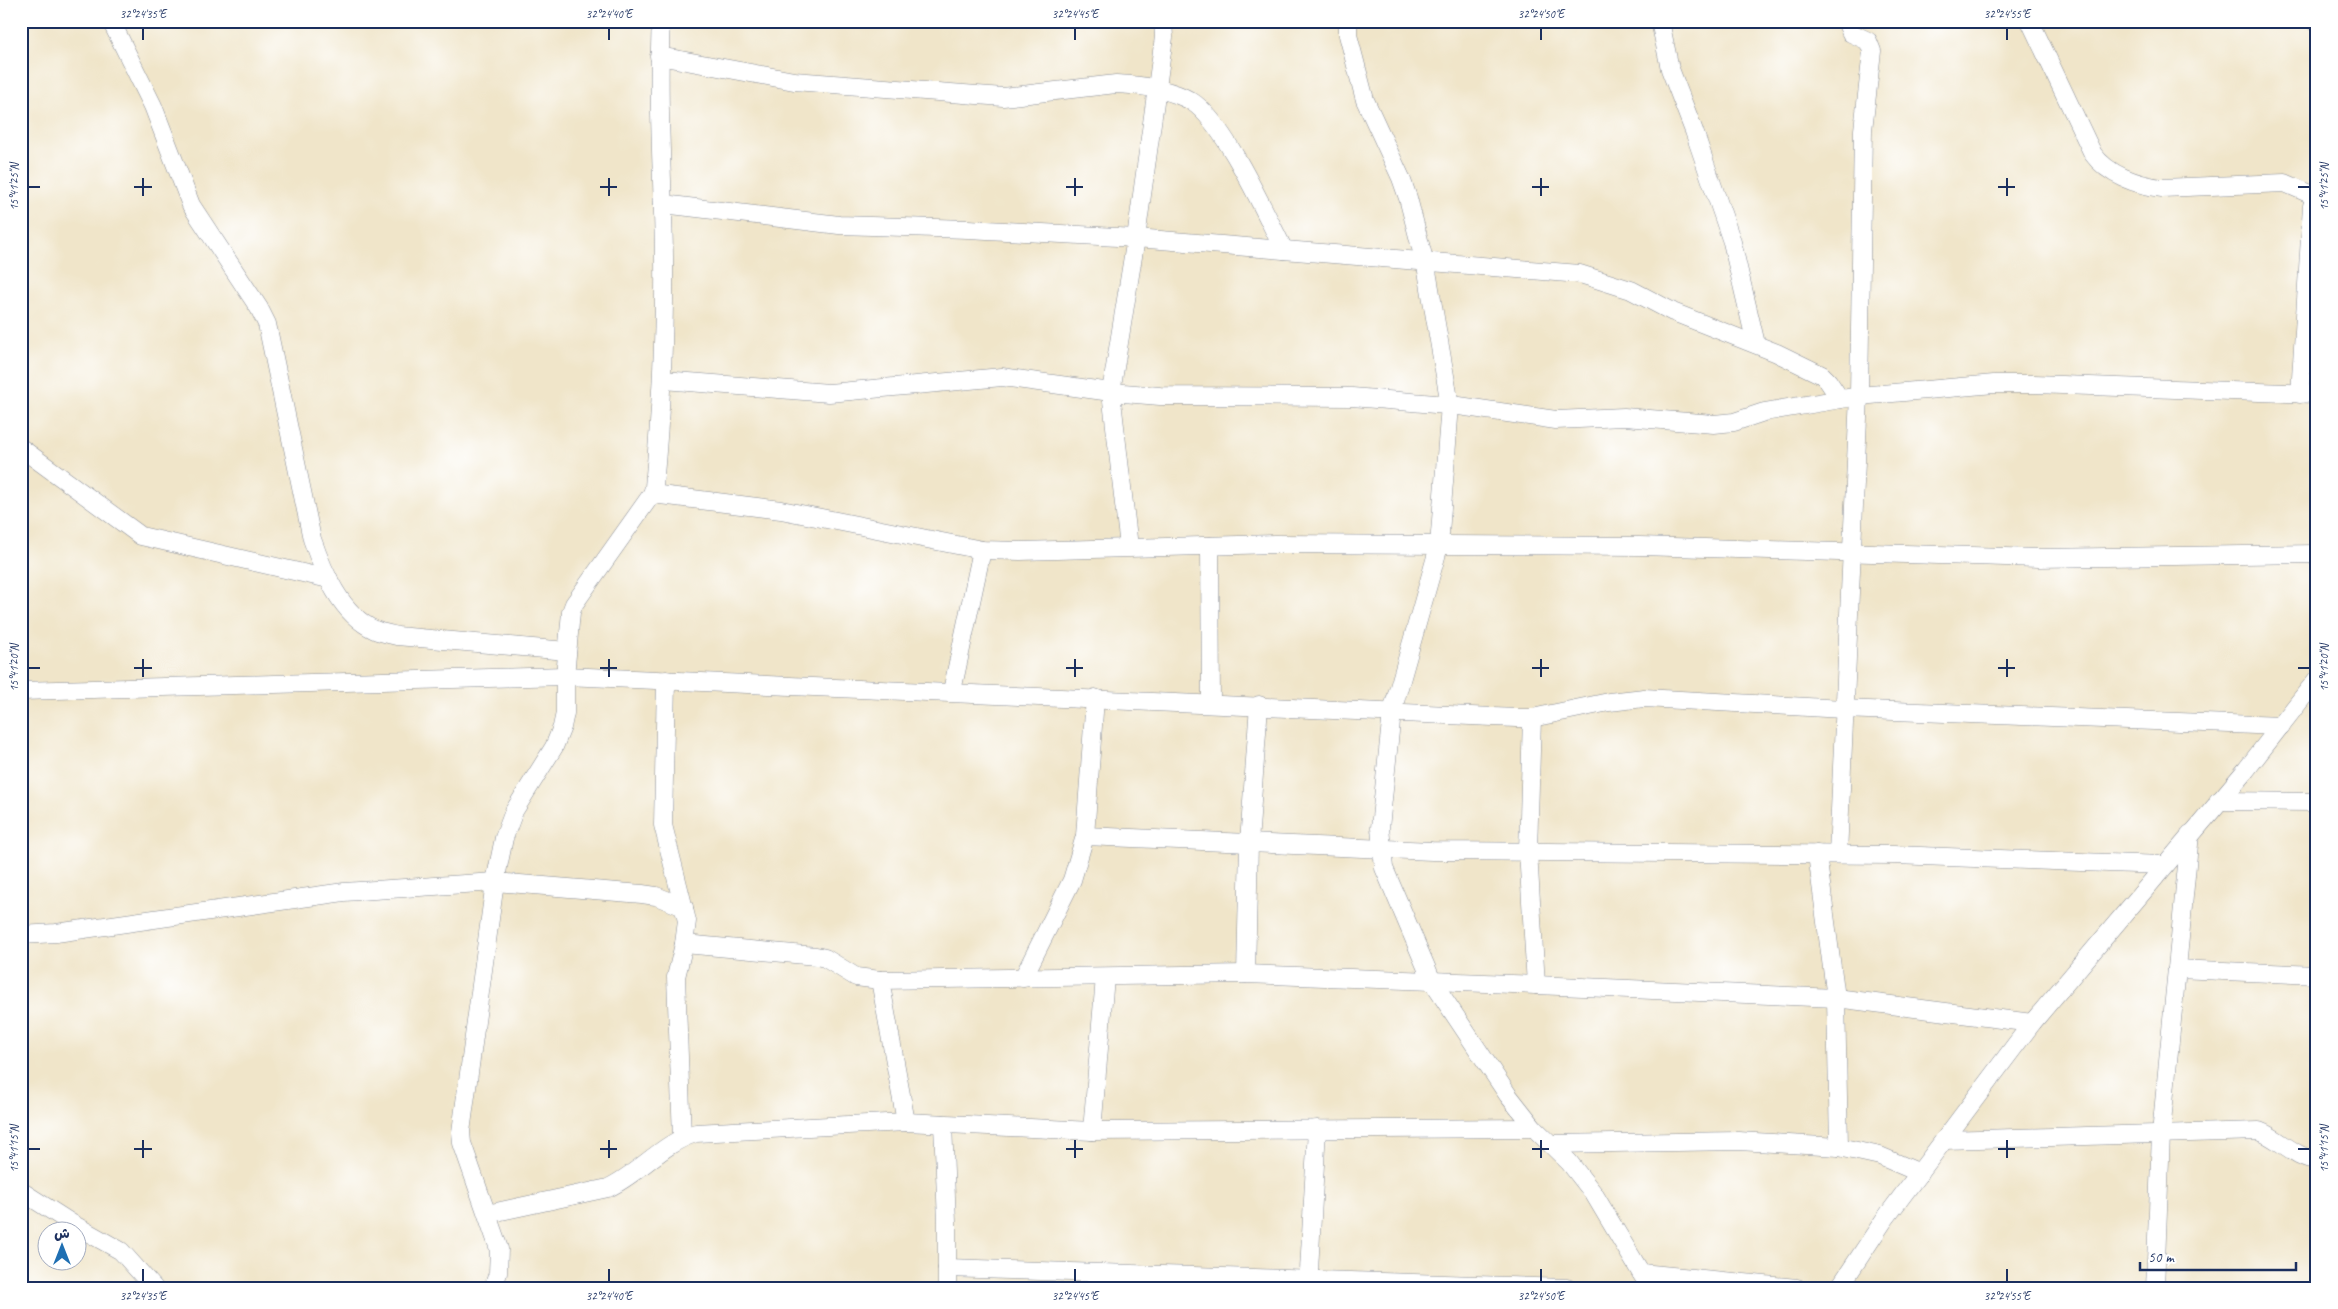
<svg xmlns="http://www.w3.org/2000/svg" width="2338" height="1309" viewBox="0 0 2338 1309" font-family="Caveat,'Playpen Sans Arabic',sans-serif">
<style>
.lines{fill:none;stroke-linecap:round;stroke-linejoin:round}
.minor-casing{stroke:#868a94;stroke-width:19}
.minor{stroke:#fff;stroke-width:18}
.ticks{fill:none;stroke:#1b2f5e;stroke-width:2}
.neatline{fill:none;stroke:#1b2f5e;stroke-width:2}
.ticks-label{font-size:12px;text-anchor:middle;fill:#1b2f5e}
</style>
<rect width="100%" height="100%" fill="#fff"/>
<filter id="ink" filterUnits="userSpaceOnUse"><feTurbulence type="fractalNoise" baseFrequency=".02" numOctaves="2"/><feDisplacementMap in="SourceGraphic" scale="10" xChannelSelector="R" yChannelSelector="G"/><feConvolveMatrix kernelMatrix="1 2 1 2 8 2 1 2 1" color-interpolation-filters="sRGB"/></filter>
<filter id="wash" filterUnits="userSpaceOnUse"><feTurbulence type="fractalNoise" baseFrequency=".0096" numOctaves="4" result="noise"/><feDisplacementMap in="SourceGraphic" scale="20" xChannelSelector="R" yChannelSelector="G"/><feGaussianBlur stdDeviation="1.12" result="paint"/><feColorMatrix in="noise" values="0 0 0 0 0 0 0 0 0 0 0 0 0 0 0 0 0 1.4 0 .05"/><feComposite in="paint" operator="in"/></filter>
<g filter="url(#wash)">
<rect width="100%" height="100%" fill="#f0e5c9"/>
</g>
<g filter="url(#ink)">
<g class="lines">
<g class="minor-casing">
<g id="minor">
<path d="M 111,21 L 153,106 L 191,205 L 259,308 L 267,324 L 312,539 C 323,571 341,615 375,630 C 382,633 390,634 397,636 L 567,651"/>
<path d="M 1348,21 L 1348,35 L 1365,100 L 1401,178 L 1408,198 L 1427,271 L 1450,405 L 1439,546 L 1392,712 L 1380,828 L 1384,868 L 1432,981 L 1508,1095 L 1534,1128 L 1569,1162 L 1594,1194 L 1650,1288"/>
<path d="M 1660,21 L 1670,69 L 1694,131 L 1732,242 L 1756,344"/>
<path d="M 2030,21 L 2093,154 C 2108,175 2137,185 2162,188 L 2285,183 L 2315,196"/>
<path d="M 2314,21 L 2317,22"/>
<path d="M 659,56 L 794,81 L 1003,97 L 1116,84 C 1140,85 1170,89 1191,101 C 1224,121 1265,213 1284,250"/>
<path d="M 663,204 L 839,225 L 968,229 L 1136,238 L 1580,274 L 1631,290 L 1673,312 L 1777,353 L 1822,375 L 1828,381 L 1840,399"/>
<path d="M 663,380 L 829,393 L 1002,377 L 1111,392 L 1160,396 L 1352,397 L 1459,406 L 1556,420 L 1624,417 L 1714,424 L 1734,422 L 1764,412 L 1859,396 L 1994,384 L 2034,384 L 2317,394"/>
<path d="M 2300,394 L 2312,206 L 2317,192"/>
<path d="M 21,448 L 141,536 L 329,579"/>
<path d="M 652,494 L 781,510 L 982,550 L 1020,551 L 1275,544 L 1640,546 L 2039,558 L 2317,554"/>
<path d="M 1210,546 L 1211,704"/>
<path d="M 1129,547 L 1111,392 L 1136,238 L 1164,37 L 1163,21"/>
<path d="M 666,680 L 663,825 L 687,921 L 684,944 L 676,977 L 682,1137"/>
<path d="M 21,691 L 565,676 L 1516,718 L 1532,718 L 1609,702 L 1644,698 L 1843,709 L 2281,726"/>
<path d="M 952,691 L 982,550"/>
<path d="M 1532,718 L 1528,851 L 1536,985"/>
<path d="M 2218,801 L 2317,802"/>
<path d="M 1085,836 L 1432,851 L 1894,855 L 2163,865"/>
<path d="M 1817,854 L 1836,998 L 1839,1147"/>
<path d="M 1838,854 L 1859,396 L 1863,130 L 1872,51 L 1868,41 L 1851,33 L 1846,21"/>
<path d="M 21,935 L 56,933 L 344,892 L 495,882 L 642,894 L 656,896 L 684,907"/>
<path d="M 684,944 L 816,956 L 825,958 L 856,977 L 880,980 L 1246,974 L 1536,985 L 1836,998 L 2032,1023"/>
<path d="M 2177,969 L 2317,975"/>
<path d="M 1246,974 L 1249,843 L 1259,705"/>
<path d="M 1023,978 L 1072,880 L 1085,836 L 1095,698"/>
<path d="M 880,980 L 906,1122"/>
<path d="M 943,1124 L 947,1222 L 947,1288"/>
<path d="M 1092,1131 L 1105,977"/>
<path d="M 1944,1140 L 2259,1131 C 2279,1138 2295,1158 2317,1160"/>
<path d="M 1552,1144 L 1738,1141 L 1839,1147 L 1880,1156 L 1920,1173"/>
<path d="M 21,1191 L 71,1223 L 121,1251 L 154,1288"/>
<path d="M 487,1214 L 608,1188 C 640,1173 662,1143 696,1133 L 906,1122 L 1092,1131 L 1534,1128"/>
<path d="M 947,1268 L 1567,1288"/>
<path d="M 1641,1273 L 1797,1288"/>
<path d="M 493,1288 L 498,1273 L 499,1249 L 462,1143 L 461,1132 L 495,882 L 504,838 L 514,811 L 554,747 L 562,727 L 565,713 L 565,676 L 571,612 L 574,604 L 652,494 L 654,487 C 661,410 665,333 664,256 C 663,178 657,99 661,21"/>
<path d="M 1308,1288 L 1317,1129"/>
<path d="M 1839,1288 L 1884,1220 L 2032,1023 L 2246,770 L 2317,679"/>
<path d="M 2155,1288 L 2161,1134 L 2190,834"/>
</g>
</g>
<use href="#minor" class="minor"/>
</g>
</g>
<path class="ticks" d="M 143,28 L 143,40M 609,28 L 609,40M 1075,28 L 1075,40M 1541,28 L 1541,40M 2007,28 L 2007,40M 143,178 L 143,196M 609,178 L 609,196M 1075,178 L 1075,196M 1541,178 L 1541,196M 2007,178 L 2007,196M 28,187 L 40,187M 134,187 L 152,187M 600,187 L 617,187M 1066,187 L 1083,187M 1532,187 L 1549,187M 1998,187 L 2015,187M 2298,187 L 2310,187M 143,659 L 143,677M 609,659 L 609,677M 1075,659 L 1075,677M 1541,659 L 1541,677M 2007,659 L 2007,677M 28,668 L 40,668M 134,668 L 152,668M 600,668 L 617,668M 1066,668 L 1083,668M 1532,668 L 1549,668M 1998,668 L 2015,668M 2298,668 L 2310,668M 143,1140 L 143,1158M 609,1140 L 609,1158M 1075,1140 L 1075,1158M 1541,1140 L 1541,1158M 2007,1140 L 2007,1158M 28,1149 L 40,1149M 134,1149 L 152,1149M 600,1149 L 617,1149M 1066,1149 L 1083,1149M 1532,1149 L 1549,1149M 1998,1149 L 2015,1149M 2298,1149 L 2310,1149M 143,1269 L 143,1282M 609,1269 L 609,1282M 1075,1269 L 1075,1282M 1541,1269 L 1541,1282M 2007,1269 L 2007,1282"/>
<rect width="2338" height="1309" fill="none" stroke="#fff" stroke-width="55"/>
<g transform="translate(62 1246)"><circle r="24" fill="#ffffff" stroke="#a4acbf"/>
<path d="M0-4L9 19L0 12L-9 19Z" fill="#1f6fb2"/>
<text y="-8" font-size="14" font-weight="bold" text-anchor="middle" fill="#1b2f5e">ش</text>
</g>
<path d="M2140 1262v8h156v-8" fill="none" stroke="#1b2f5e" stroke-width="2.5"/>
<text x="2148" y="1262" font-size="15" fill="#1b2f5e" stroke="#ffffff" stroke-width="4" paint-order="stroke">50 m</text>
<rect x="28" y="28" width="2282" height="1254" class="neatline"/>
<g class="ticks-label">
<text x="143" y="18">32°24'35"E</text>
<text x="609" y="18">32°24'40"E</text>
<text x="1075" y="18">32°24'45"E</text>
<text x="1541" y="18">32°24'50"E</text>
<text x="2007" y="18">32°24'55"E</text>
<text transform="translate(14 187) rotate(-90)" y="4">15°41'25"N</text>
<text transform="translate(2324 187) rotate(-90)" y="4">15°41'25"N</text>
<text transform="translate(14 668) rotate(-90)" y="4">15°41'20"N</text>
<text transform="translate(2324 668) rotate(-90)" y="4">15°41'20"N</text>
<text transform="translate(14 1149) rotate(-90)" y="4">15°41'15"N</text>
<text transform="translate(2324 1149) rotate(-90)" y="4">15°41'15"N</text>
<text x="143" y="1300">32°24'35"E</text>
<text x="609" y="1300">32°24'40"E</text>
<text x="1075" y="1300">32°24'45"E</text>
<text x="1541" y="1300">32°24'50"E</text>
<text x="2007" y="1300">32°24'55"E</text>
</g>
</svg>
